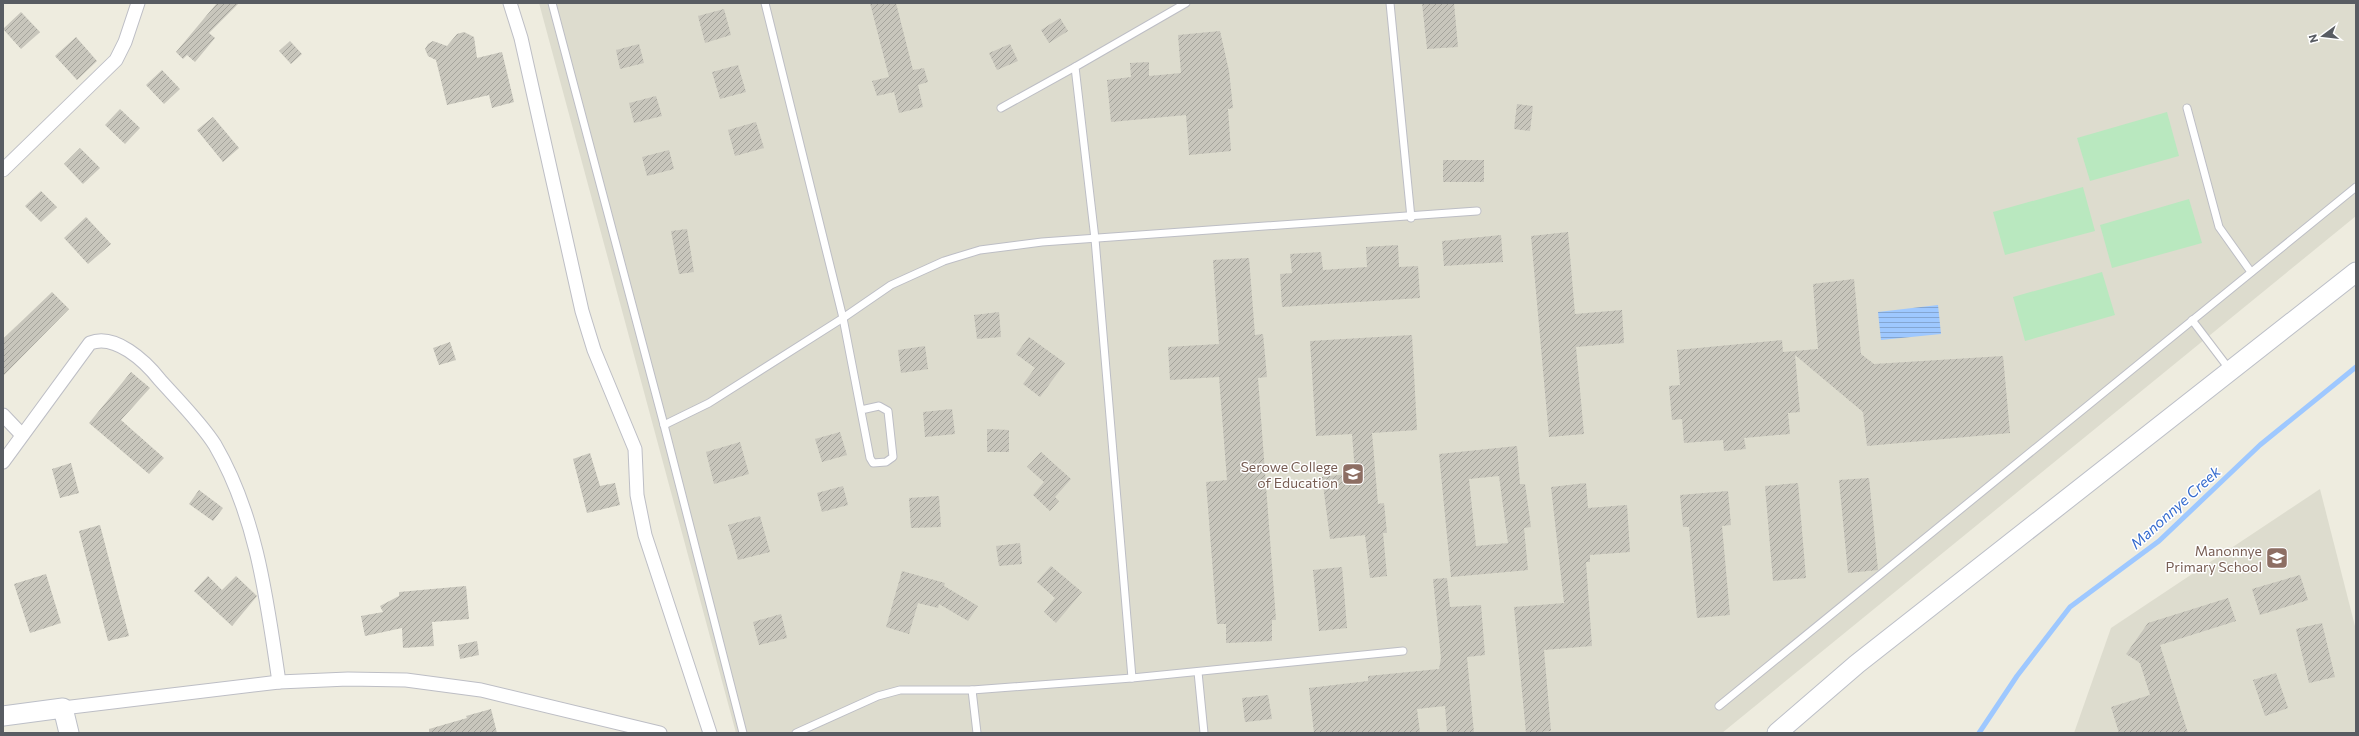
<svg xmlns="http://www.w3.org/2000/svg" width="2359" height="736" viewBox="0 0 2359 736" font-family="Commissioner,sans-serif">
<style>
.education{fill:#dddcce}
.pitch{fill:#b9e8bf}
.water{fill:url(#water-rules)}
.lines{fill:none;stroke-linecap:round;stroke-linejoin:round}
.stream{stroke:#9ec8ff;stroke-width:5}
.building{fill:url(#building-hatch);fill-rule:evenodd}
.lane-casing{stroke:#bdbec5;stroke-width:9}
.street-casing{stroke:#bdbec5;stroke-width:15}
.secondary-casing{stroke:#bcbfc7;stroke-width:21}
.lane{stroke:#fff;stroke-width:7}
.street{stroke:#fff;stroke-width:13}
.secondary{stroke:#fff;stroke-width:19}
.labels{text-anchor:middle;dominant-baseline:central;stroke-width:3;stroke-linejoin:round;paint-order:stroke}
.education-label{font-size:14px;fill:#785e54;stroke:#fff;text-anchor:end}
.water-label{font-size:15px;font-style:italic;fill:#356bce;stroke:#fff}
</style>
<defs>
<pattern id="water-rules" width="6" height="5" patternUnits="userSpaceOnUse"><rect width="6" height="5" fill="#9ec8ff"/><path d="M0 2.5h6" fill="none" stroke="#84a6d2"/></pattern>
<pattern id="building-hatch" width="6" height="6" patternUnits="userSpaceOnUse"><rect width="6" height="6" fill="#c8c6bc"/><path d="M-1 1l2-2M0 6l6-6M5 7l2-2" fill="none" stroke="#a5a49c"/></pattern>
</defs>
<rect width="100%" height="100%" fill="#eeecdf"/>
<g class="education">
<path d="M 539,3 L 2356,3 L 2356,216 L 1722,733 L 736,733 Z"/>
<path d="M 2320,489 L 2356,630 L 2356,733 L 2074,733 L 2111,628 Z"/>
</g>
<g class="pitch">
<path d="M 2167,112 L 2179,156 L 2090,181 L 2077,138 Z"/>
<path d="M 2083,187 L 2095,231 L 2005,255 L 1993,212 Z"/>
<path d="M 2189,199 L 2202,243 L 2112,268 L 2100,225 Z"/>
<path d="M 2102,272 L 2115,315 L 2025,341 L 2013,297 Z"/>
</g>
<path class="water" d="M 1938,305 L 1941,334 L 1881,340 L 1878,312 Z"/>
<g class="lines">
<path class="stream" d="M 1979,733 L 2017,676 L 2070,607 L 2159,541 L 2260,445 L 2356,367"/>
</g>
<g class="building">
<path d="M 217,3 L 239,3 L 209,33 L 215,38 L 195,62 L 187,55 L 183,59 L 176,52 Z"/>
<path d="M 870,3 L 896,3 L 913,70 L 924,68 L 928,82 L 918,85 L 923,107 L 899,113 L 894,92 L 877,96 L 872,81 L 889,77 Z"/>
<path d="M 1422,3 L 1454,3 L 1458,47 L 1427,49 Z"/>
<path d="M 724,9 L 731,35 L 705,43 L 698,16 Z"/>
<path d="M 21,12 L 40,32 L 21,49 L 3,29 Z"/>
<path d="M 1060,18 L 1068,31 L 1049,43 L 1041,30 Z"/>
<path d="M 1220,31 L 1229,71 L 1233,108 L 1228,109 L 1231,151 L 1189,155 L 1186,115 L 1111,122 L 1107,80 L 1131,77 L 1130,63 L 1149,62 L 1149,76 L 1181,73 L 1178,35 Z"/>
<path d="M 464,32 L 474,37 L 477,58 L 502,52 L 514,102 L 492,108 L 489,95 L 447,105 L 436,60 L 428,56 L 425,49 L 428,44 L 433,41 L 447,46 L 457,34 Z"/>
<path d="M 76,37 L 97,61 L 77,80 L 55,56 Z"/>
<path d="M 290,41 L 302,54 L 291,64 L 279,51 Z"/>
<path d="M 639,44 L 644,63 L 620,69 L 616,50 Z"/>
<path d="M 1010,44 L 1018,61 L 997,70 L 989,53 Z"/>
<path d="M 738,65 L 746,92 L 720,99 L 712,72 Z"/>
<path d="M 162,70 L 180,89 L 164,104 L 146,85 Z"/>
<path d="M 656,96 L 662,116 L 634,123 L 629,103 Z"/>
<path d="M 1517,104 L 1533,106 L 1530,131 L 1514,129 Z"/>
<path d="M 120,109 L 140,128 L 125,144 L 105,125 Z"/>
<path d="M 213,117 L 239,148 L 223,162 L 197,130 Z"/>
<path d="M 756,122 L 764,148 L 735,156 L 728,130 Z"/>
<path d="M 80,148 L 100,168 L 83,184 L 64,164 Z"/>
<path d="M 669,150 L 674,169 L 647,176 L 642,157 Z"/>
<rect x="1443" y="160" width="41" height="22"/>
<path d="M 41,191 L 57,207 L 41,222 L 25,206 Z"/>
<path d="M 86,217 L 111,244 L 88,264 L 64,238 Z"/>
<path d="M 687,229 L 694,272 L 679,274 L 671,231 Z"/>
<path d="M 1568,232 L 1575,314 L 1622,310 L 1624,343 L 1576,347 L 1584,434 L 1549,437 L 1531,236 Z"/>
<path d="M 1501,235 L 1503,262 L 1444,266 L 1442,241 Z"/>
<path d="M 1398,245 L 1399,267 L 1418,266 L 1420,298 L 1282,307 L 1280,274 L 1292,273 L 1290,254 L 1321,252 L 1323,270 L 1367,267 L 1366,247 Z"/>
<path d="M 1249,258 L 1255,335 L 1263,334 L 1267,377 L 1258,378 L 1276,620 L 1272,620 L 1272,641 L 1226,643 L 1226,624 L 1217,624 L 1206,482 L 1227,480 L 1219,377 L 1170,380 L 1168,347 L 1219,344 L 1213,260 Z"/>
<path d="M 1854,279 L 1861,354 L 1874,364 L 2003,356 L 2010,433 L 1867,446 L 1863,412 L 1795,355 L 1800,412 L 1788,413 L 1790,434 L 1744,438 L 1746,449 L 1724,451 L 1723,440 L 1684,443 L 1682,419 L 1672,420 L 1669,386 L 1680,385 L 1677,350 L 1782,340 L 1783,352 L 1818,349 L 1813,284 Z"/>
<path d="M 52,292 L 69,309 L 3,376 L 3,339 Z"/>
<path d="M 999,312 L 1001,337 L 977,339 L 974,315 Z"/>
<path d="M 1412,335 L 1417,430 L 1372,433 L 1378,504 L 1384,503 L 1387,533 L 1383,533 L 1387,576 L 1370,578 L 1365,535 L 1330,539 L 1322,477 L 1355,473 L 1352,434 L 1316,436 L 1310,341 Z"/>
<path d="M 1029,337 L 1065,363 L 1040,397 L 1023,384 L 1035,368 L 1016,354 Z"/>
<path d="M 450,342 L 456,360 L 439,365 L 433,348 Z"/>
<path d="M 925,346 L 928,369 L 901,373 L 898,350 Z"/>
<path d="M 131,372 L 150,388 L 121,420 L 164,458 L 149,474 L 89,423 Z"/>
<path d="M 952,409 L 955,434 L 925,437 L 923,412 Z"/>
<path d="M 987,429 L 1009,430 L 1009,452 L 987,452 Z"/>
<path d="M 840,432 L 847,455 L 822,462 L 815,439 Z"/>
<path d="M 740,442 L 749,474 L 714,484 L 706,452 Z"/>
<path d="M 1517,446 L 1520,484 L 1525,484 L 1531,527 L 1524,528 L 1528,570 L 1451,577 L 1439,454 ZM 1499,476 L 1508,543 L 1476,546 L 1469,479 Z"/>
<path d="M 1041,452 L 1071,479 L 1055,497 L 1059,501 L 1050,511 L 1033,495 L 1044,482 L 1027,467 Z"/>
<path d="M 590,453 L 600,486 L 615,483 L 620,505 L 587,513 L 573,459 Z"/>
<path d="M 71,463 L 79,493 L 60,498 L 52,469 Z"/>
<path d="M 1869,478 L 1878,570 L 1848,573 L 1839,480 Z"/>
<path d="M 1586,483 L 1588,508 L 1627,505 L 1630,552 L 1590,555 L 1590,562 L 1586,562 L 1592,646 L 1544,650 L 1551,731 L 1526,733 L 1514,607 L 1564,603 L 1551,487 Z"/>
<path d="M 1798,483 L 1806,578 L 1773,581 L 1765,486 Z"/>
<path d="M 843,486 L 848,505 L 822,512 L 817,493 Z"/>
<path d="M 199,490 L 223,508 L 213,521 L 189,504 Z"/>
<path d="M 1728,491 L 1731,525 L 1722,526 L 1730,615 L 1697,618 L 1689,527 L 1683,527 L 1680,495 Z"/>
<path d="M 939,496 L 941,527 L 911,528 L 909,498 Z"/>
<path d="M 760,516 L 770,552 L 738,560 L 728,525 Z"/>
<path d="M 100,525 L 129,636 L 108,641 L 79,531 Z"/>
<path d="M 1020,543 L 1022,564 L 999,566 L 996,546 Z"/>
<path d="M 1051,566 L 1082,592 L 1056,623 L 1044,612 L 1055,598 L 1037,582 Z"/>
<path d="M 1342,567 L 1347,628 L 1319,631 L 1313,570 Z"/>
<path d="M 902,571 L 945,583 L 944,586 L 978,606 L 968,621 L 939,604 L 938,608 L 918,603 L 909,634 L 886,627 Z"/>
<path d="M 46,574 L 61,623 L 30,633 L 14,584 Z"/>
<path d="M 2300,575 L 2308,600 L 2260,615 L 2252,589 Z"/>
<path d="M 208,576 L 222,590 L 236,576 L 257,596 L 232,626 L 194,591 Z"/>
<path d="M 1447,578 L 1450,607 L 1481,605 L 1485,655 L 1467,657 L 1474,733 L 1447,733 L 1445,706 L 1417,709 L 1420,733 L 1314,733 L 1309,688 L 1368,681 L 1368,676 L 1439,669 L 1441,658 L 1433,579 Z"/>
<path d="M 466,586 L 469,619 L 432,622 L 434,646 L 403,648 L 402,628 L 365,636 L 361,616 L 383,612 L 380,606 L 399,596 L 399,592 Z"/>
<path d="M 2228,598 L 2236,621 L 2160,645 L 2188,733 L 2119,733 L 2111,707 L 2150,695 L 2140,663 L 2126,654 L 2148,623 Z"/>
<path d="M 781,614 L 787,638 L 759,645 L 753,622 Z"/>
<path d="M 2322,623 L 2335,677 L 2309,683 L 2296,629 Z"/>
<path d="M 477,641 L 479,655 L 460,659 L 458,645 Z"/>
<path d="M 2276,673 L 2288,708 L 2265,716 L 2253,680 Z"/>
<path d="M 1268,695 L 1272,719 L 1245,722 L 1242,698 Z"/>
<path d="M 491,709 L 497,733 L 429,733 L 429,729 L 467,718 L 466,716 Z"/>
</g>
<g class="lines">
<g class="lane-casing">
<g id="lane">
<path d="M 552,3 L 664,425 L 743,733"/>
<path d="M 765,3 L 843,318 L 870,458 L 873,463 L 886,462 L 893,457 L 888,411 L 879,406 L 861,410"/>
<path d="M 1390,3 L 1411,218"/>
<path d="M 1001,108 L 1075,67"/>
<path d="M 2187,108 L 2219,227 L 2251,272"/>
<path d="M 2192,320 L 2230,370"/>
<path d="M 664,425 L 709,403 L 843,318 L 891,285 L 944,261 L 980,250 L 1042,242 L 1477,211"/>
<path d="M 1198,672 L 1204,733"/>
<path d="M 1132,678 L 1095,239 L 1075,67 L 1186,3"/>
<path d="M 972,690 L 977,733"/>
<path d="M 1719,706 L 2356,187"/>
<path d="M 796,733 L 878,696 L 900,690 L 972,690 L 1132,678 L 1403,651"/>
</g>
</g>
<g class="street-casing">
<g id="street">
<path d="M 510,3 L 521,38 L 582,311 L 594,350 L 635,449 L 637,495 L 645,535 L 710,733"/>
<path d="M 3,170 L 116,60 L 125,42 L 138,3"/>
<path d="M 3,415 L 22,435"/>
<path d="M 3,462 L 90,343 C 115,333 145,361 160,380 C 177,399 202,424 215,445 C 257,517 267,601 279,682"/>
<path d="M 63,708 L 279,682 L 348,679 L 406,680 L 481,690 L 660,733"/>
</g>
</g>
<g class="secondary-casing">
<g id="secondary">
<path d="M 3,716 L 63,708 L 69,733"/>
<path d="M 1777,733 L 1857,664 L 2356,272"/>
</g>
</g>
<use href="#lane" class="lane"/>
<use href="#street" class="street"/>
<use href="#secondary" class="secondary"/>
</g>
<defs>
<g id="university-square" transform="scale(1.15)"><rect x="-9" y="-9" width="18" height="18" rx="4" fill="#8d6e63" stroke="#fff"/><path d="M0-5L7-2L0 1L-7-2ZM-4 1L0 2.5L4 1V4Q0 6-4 4Z" fill="#fff"/></g>
<g id="school-square" transform="scale(1.15)"><rect x="-9" y="-9" width="18" height="18" rx="4" fill="#8d6e63" stroke="#fff"/><path d="M0-5L7-2L0 1L-7-2ZM-4 1L0 2.5L4 1V4Q0 6-4 4Z" fill="#fff"/></g>
</defs>
<g fill-rule="evenodd">
<use href="#university-square" x="1353" y="474"/>
<use href="#school-square" x="2277" y="558"/>
</g>
<g class="labels">
<g class="education-label">
<text x="1338" y="466">Serowe College<tspan x="1338" dy="16">of Education</tspan></text>
<text x="2262" y="550">Manonnye<tspan x="2262" dy="16">Primary School</tspan></text>
</g>
<g class="water-label">
<text transform="translate(2175 507) rotate(-42)">Manonnye Creek</text>
</g>
</g>
<rect width="2359" height="736" fill="none" stroke="#585c62" stroke-width="8"/>
<g transform="translate(2323 36) rotate(255)" stroke="#ffffff" stroke-width="3" paint-order="stroke">
<path d="M0-3L7 15L0 10L-7 15Z" fill="#585c62"/>
<text y="-6" font-size="11" font-weight="bold" text-anchor="middle" fill="#585c62">N</text>
</g>
</svg>
